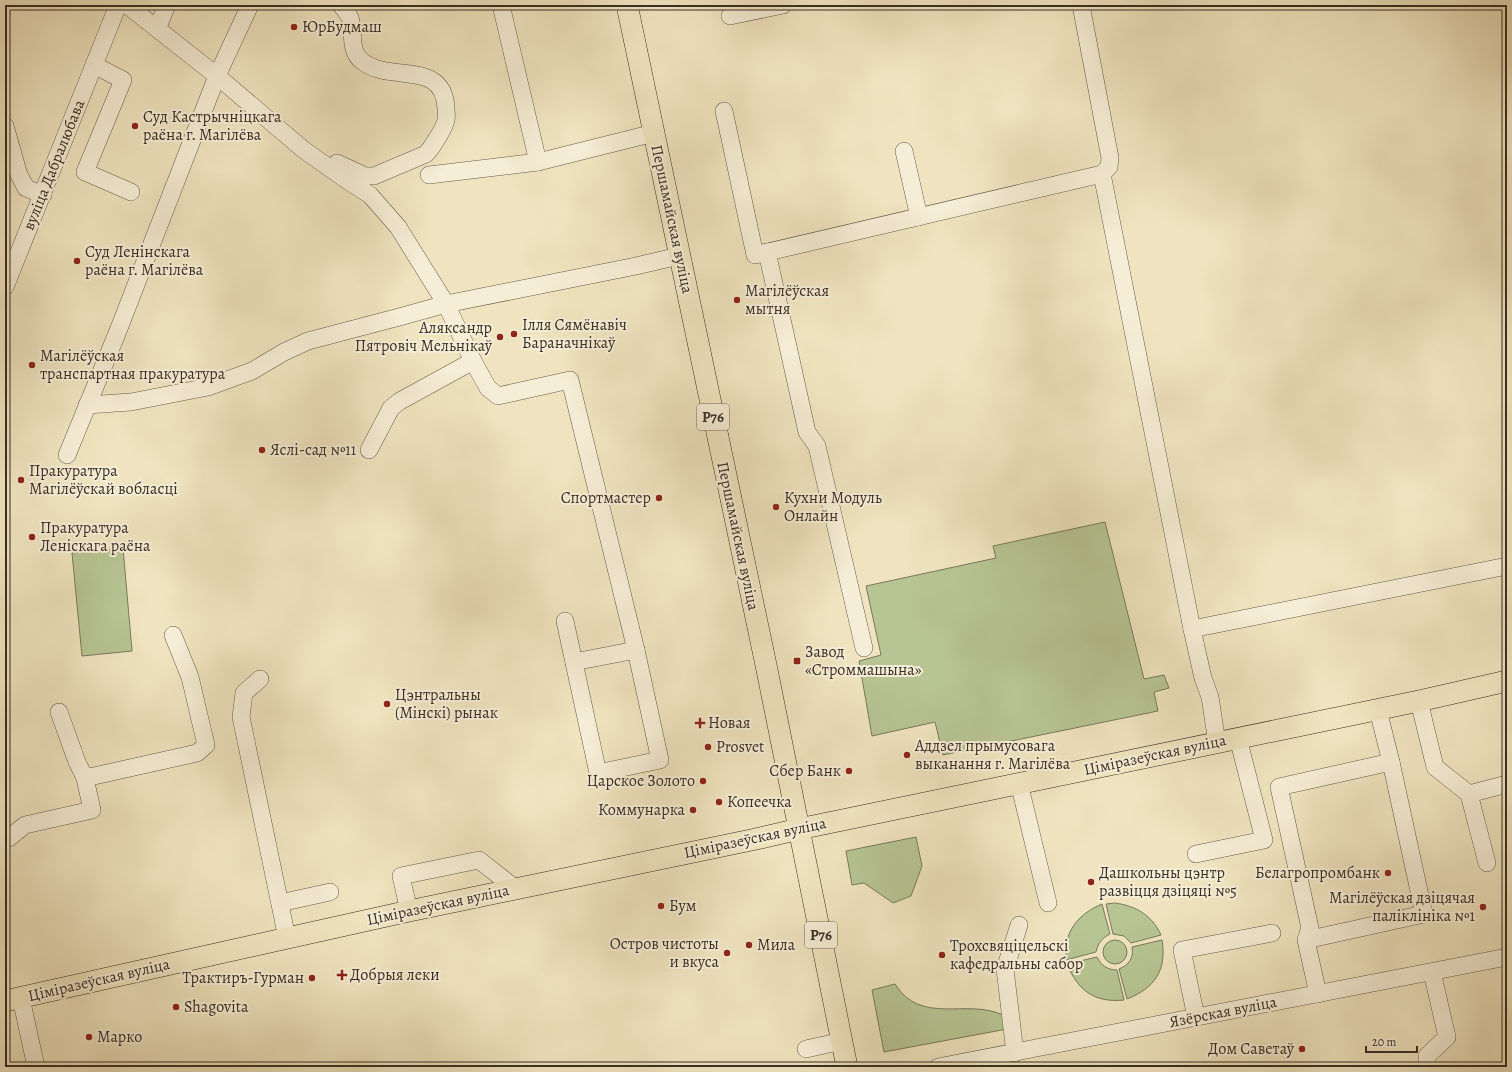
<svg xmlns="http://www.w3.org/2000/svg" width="1512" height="1072" viewBox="0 0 1512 1072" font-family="Alegreya,serif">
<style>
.green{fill:#b7c493;stroke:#78795c}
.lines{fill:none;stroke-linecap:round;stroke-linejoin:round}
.minor-casing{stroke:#665c4b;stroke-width:18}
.major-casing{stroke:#382e24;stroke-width:22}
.minor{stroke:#f5edd5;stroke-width:17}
.major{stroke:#efe4bf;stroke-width:21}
.poi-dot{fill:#8f2418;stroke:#f5edd5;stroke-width:1.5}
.labels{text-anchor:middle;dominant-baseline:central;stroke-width:4;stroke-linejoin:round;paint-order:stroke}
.shield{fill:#f5edd5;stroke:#716759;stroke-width:1}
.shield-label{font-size:15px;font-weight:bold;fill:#382e24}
.poi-label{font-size:16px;fill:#382e24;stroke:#f5edd5;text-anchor:start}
.street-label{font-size:16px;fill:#382e24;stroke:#f5edd5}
</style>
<rect width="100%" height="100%" fill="#efe4bf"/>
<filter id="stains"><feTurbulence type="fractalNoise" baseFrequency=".005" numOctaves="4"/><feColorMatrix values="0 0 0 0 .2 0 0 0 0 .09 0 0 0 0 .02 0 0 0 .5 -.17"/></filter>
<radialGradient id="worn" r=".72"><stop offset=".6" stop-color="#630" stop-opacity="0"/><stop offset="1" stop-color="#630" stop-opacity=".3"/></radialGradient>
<g class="green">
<path d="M 1105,522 L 1144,679 L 1164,675 L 1169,688 L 1154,692 L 1158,711 L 943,755 L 935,722 L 872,736 L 859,661 L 881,655 L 866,586 L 996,558 L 993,546 Z"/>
<path d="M 123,548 L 132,651 L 82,656 L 72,553 Z"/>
<path d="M 916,837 L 922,866 L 911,896 L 893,903 L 864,883 L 852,885 L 846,851 Z"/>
<path d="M 1115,903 C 1136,906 1152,915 1161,935 L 1131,943 L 1124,936 L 1113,934 L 1106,904 Z"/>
<path d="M 1102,904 L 1110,934 C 1102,938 1098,943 1096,952 L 1066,960 C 1063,932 1078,914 1102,904 Z"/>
<path d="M 1162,940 C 1167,970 1155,988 1127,999 L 1119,969 C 1129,965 1134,958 1132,947 Z"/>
<circle cx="1115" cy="952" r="12"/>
<path d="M 1097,957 C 1101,965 1107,970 1117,970 L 1124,1000 C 1095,1003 1078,991 1067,964 Z"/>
<path d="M 895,984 C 921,1026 967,998 1003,1015 L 1007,1029 L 884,1052 L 872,990 Z"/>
</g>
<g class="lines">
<g class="minor-casing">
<g id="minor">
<path d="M 127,5 L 217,76 L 304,150 L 348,181 L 370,195 L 398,227 L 446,304 L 473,361 L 488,388 L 498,396 L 570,380 L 636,650 L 660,760 L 598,773 L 565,621"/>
<path d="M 501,5 L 538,162 L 654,133"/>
<path d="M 1081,5 L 1110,158 L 1109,167 L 1102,174 L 1192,629 L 1203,678 L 1210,697 L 1217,743"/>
<path d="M 730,16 L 783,5"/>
<path d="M 157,29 L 167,5"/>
<path d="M 94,65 L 123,80 L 85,172 L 131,192"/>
<path d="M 724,111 L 755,255 L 1102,174"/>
<path d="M 5,126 L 19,175 L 26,188 L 43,195"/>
<path d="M 904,151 L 919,217"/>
<path d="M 337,163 L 365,176 L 374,176 L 426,154 C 431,149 445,127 446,120 C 447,117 446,112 446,108 C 443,58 389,84 362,61 C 348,50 355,31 350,18 C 348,13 344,9 341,5"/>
<path d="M 429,175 L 538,162"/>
<path d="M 767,252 L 807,432 L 817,446 L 864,648"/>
<path d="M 5,287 L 118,5"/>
<path d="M 87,405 L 131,402 L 208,387 L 252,371 L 284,352 L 308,341 L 403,316 L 446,304 L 636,266 L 679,256"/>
<path d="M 369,450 L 391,408 L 400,401 L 473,361"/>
<path d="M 67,455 L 118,331 L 217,76 L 250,5"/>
<path d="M 1192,629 L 1507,566"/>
<path d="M 574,662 L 636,650"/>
<path d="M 260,679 L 244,693 L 241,717 L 287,938"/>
<path d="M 1419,701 L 1435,767 L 1469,794 L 1487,863"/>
<path d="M 1378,710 L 1391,762"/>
<path d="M 59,712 L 77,762 L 85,778 L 197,753 L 206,745 L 190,677 L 173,635"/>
<path d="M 1019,783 L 1048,903"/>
<path d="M 1469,794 L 1507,784"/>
<path d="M 5,839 L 9,838 L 25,825 L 92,810 L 85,778"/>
<path d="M 1196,854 L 1264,840 L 1238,738"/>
<path d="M 280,903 L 330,892"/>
<path d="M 409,911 L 401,876 L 479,860 L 516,889"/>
<path d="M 1306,940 L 1424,914 L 1391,762 L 1279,787 L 1310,928 L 1306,940 L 1318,994"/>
<path d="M 21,998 L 36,1067"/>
<path d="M 1196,1017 L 1182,950 L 1272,933"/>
<path d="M 806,1049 L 842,1041"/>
<path d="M 1015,1053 L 1005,969 L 1019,925"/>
<path d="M 938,1067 L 1507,957"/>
<path d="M 1427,1067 L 1427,1056 L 1447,1037 L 1432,972"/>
</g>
</g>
<g class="major-casing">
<g id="major">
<path d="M 627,5 L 766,665 L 847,1067"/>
<path d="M 5,1001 L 409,911 L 756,839 L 799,829 L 1419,701 L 1507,681"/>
</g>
</g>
<use href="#minor" class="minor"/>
<use href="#major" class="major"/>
</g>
<g class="poi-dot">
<circle cx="294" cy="27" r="4"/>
<circle cx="135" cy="126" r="4"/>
<circle cx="77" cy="261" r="4"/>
<circle cx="737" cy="300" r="4"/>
<circle cx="514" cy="334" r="4"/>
<circle cx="500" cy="337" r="4"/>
<circle cx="32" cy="365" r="4"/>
<circle cx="262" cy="450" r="4"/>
<circle cx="21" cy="480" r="4"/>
<circle cx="659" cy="498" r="4"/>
<circle cx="776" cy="507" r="4"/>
<circle cx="32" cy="537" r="4"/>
<rect x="793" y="657" width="8" height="8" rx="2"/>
<circle cx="387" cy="704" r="4"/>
<path d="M698 717h4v4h4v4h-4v4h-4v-4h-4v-4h4z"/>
<circle cx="708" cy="747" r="4"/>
<circle cx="907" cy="755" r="4"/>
<circle cx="849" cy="771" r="4"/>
<circle cx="703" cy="781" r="4"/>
<circle cx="719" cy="802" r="4"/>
<circle cx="693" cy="810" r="4"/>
<circle cx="1388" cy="873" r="4"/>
<circle cx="1091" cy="882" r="4"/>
<circle cx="661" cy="906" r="4"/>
<circle cx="1483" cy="907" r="4"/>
<circle cx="749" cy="945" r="4"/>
<circle cx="727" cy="953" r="4"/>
<circle cx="942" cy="955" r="4"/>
<path d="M340 969h4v4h4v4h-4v4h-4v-4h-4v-4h4z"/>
<circle cx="312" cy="978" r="4"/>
<circle cx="176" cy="1007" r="4"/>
<circle cx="89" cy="1037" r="4"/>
<circle cx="1302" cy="1049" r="4"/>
</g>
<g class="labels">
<g class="shield">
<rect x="697" y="404" width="32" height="26" rx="3"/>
<rect x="805" y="922" width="32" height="26" rx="3"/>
</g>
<g class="shield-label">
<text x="713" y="417">Р76</text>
<text x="821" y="935">Р76</text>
</g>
<g class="poi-label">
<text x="302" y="27">ЮрБудмаш</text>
<text x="143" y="117">Суд Кастрычніцкага<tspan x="143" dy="18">раёна г. Магілёва</tspan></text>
<text x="85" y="252">Суд Ленінскага<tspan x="85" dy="18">раёна г. Магілёва</tspan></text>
<text x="745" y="291">Магілёўская<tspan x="745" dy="18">мытня</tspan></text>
<text x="522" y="325">Ілля Сямёнавіч<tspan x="522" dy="18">Бараначнікаў</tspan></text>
<text x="492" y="328" text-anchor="end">Аляксандр<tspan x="492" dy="18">Пятровіч Мельнікаў</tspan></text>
<text x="40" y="356">Магілёўская<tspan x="40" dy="18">транспартная пракуратура</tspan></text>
<text x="270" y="450">Яслі-сад №11</text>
<text x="29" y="471">Пракуратура<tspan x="29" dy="18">Магілёўскай вобласці</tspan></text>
<text x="651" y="498" text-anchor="end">Спортмастер</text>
<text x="784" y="498">Кухни Модуль<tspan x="784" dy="18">Онлайн</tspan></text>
<text x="40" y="528">Пракуратура<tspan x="40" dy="18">Леніскага раёна</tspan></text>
<text x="805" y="652">Завод<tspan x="805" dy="18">«Строммашына»</tspan></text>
<text x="395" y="695">Цэнтральны<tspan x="395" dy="18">(Мінскі) рынак</tspan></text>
<text x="708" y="723">Новая</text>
<text x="915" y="746">Аддзел прымусовага<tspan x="915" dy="18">выканання г. Магілёва</tspan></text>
<text x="716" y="747">Prosvet</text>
<text x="841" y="771" text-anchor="end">Сбер Банк</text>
<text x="695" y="781" text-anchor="end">Царское Золото</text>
<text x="727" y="802">Копеечка</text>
<text x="685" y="810" text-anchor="end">Коммунарка</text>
<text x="1099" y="873">Дашкольны цэнтр<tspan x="1099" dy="18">развіцця дзіцяці №5</tspan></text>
<text x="1380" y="873" text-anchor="end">Белагропромбанк</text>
<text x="1475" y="898" text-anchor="end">Магілёўская дзіцячая<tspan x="1475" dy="18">паліклініка №1</tspan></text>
<text x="669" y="906">Бум</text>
<text x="719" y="944" text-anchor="end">Остров чистоты<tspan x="719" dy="18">и вкуса</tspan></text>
<text x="757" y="945">Мила</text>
<text x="950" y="946">Трохсвяціцельскі<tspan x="950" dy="18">кафедральны сабор</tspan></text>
<text x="350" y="975">Добрыя леки</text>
<text x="304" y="978" text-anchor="end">Трактиръ-Гурман</text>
<text x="184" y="1007">Shagovita</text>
<text x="97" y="1037">Марко</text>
<text x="1294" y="1049" text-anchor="end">Дом Саветаў</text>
</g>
<g class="street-label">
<text transform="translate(54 165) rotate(-68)">вуліца Дабралюбава</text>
<text transform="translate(672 219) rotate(78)">Першамайская вуліца</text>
<text transform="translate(738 536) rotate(78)">Першамайская вуліца</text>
<text transform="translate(1155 755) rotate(-12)">Ціміразеўская вуліца</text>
<text transform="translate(755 838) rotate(-12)">Ціміразеўская вуліца</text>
<text transform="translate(438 905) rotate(-12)">Ціміразеўская вуліца</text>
<text transform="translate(99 980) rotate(-13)">Ціміразеўская вуліца</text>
<text transform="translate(1223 1012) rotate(-11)">Язёрская вуліца</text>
</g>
</g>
<rect width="1512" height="1072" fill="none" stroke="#efe4bf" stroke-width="20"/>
<rect x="6" y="6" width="1500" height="1060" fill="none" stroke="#382e24" stroke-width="2"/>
<rect x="10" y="10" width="1492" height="1052" fill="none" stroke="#382e24"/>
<path d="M1366 1046v6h51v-6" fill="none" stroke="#382e24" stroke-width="2"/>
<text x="1372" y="1046" font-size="12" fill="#382e24" stroke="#f5edd5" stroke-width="3" paint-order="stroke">20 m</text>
<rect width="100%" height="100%" filter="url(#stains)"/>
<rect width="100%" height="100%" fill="url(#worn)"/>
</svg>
